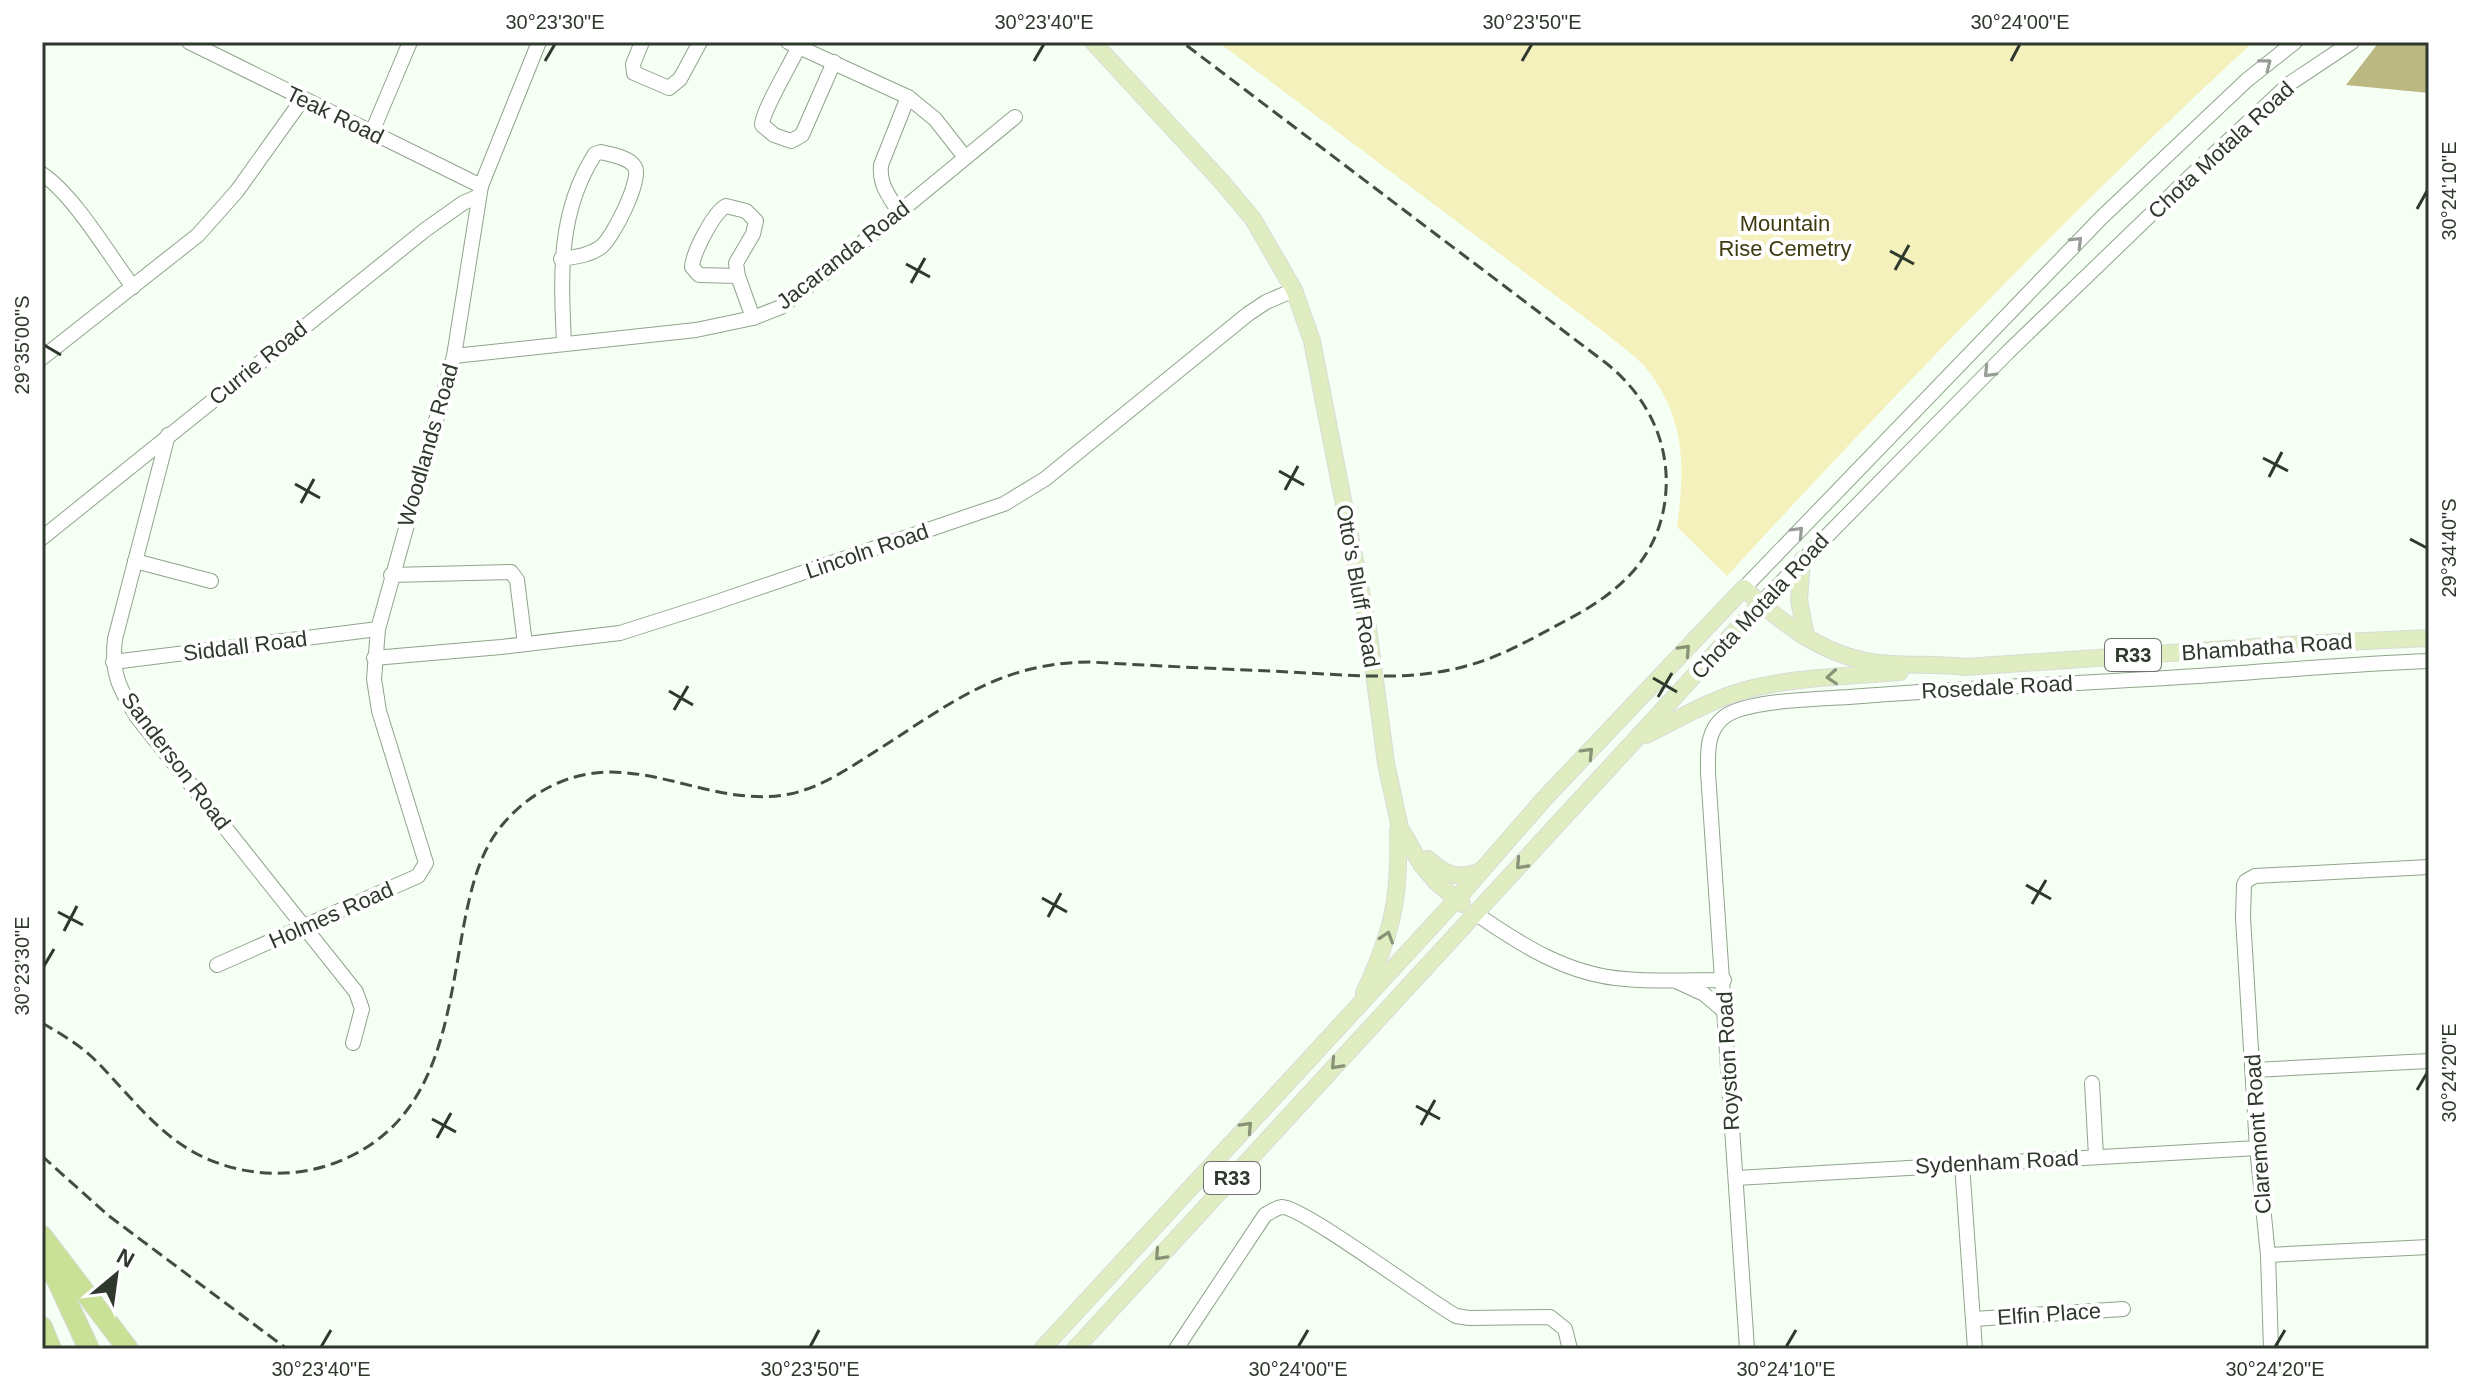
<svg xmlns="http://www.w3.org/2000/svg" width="2471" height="1391" viewBox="0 0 2471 1391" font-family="Helvetica,sans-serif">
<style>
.green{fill:#f5f1bd}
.forest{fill:#bcb882}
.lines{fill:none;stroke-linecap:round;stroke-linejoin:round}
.minor-casing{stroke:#8fa58b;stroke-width:16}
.major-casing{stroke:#dadbd9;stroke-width:18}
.highway-casing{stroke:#dadbd9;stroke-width:22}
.minor{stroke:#fff;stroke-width:14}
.major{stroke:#dfedc0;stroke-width:16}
.highway{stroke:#c9e196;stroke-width:20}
.rail{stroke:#444d42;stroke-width:3;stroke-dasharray:12 6;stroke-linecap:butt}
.oneway{stroke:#979c96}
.oneway2{stroke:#879276}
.ticks{fill:none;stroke:#2f382d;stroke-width:3}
.labels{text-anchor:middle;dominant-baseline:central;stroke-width:8;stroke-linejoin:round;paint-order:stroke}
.shield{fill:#fff;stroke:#6d746c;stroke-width:2}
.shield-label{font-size:20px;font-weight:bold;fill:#2f382d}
.street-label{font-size:22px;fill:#2f382d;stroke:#fff}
.park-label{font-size:22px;fill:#3f3b10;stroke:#fff}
.neatline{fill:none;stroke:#2f382d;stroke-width:3}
.ticks-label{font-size:20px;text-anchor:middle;fill:#2f382d}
</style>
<rect width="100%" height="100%" fill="#f5fff4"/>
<path class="green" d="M 1218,42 L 2253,42 C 2070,212 1896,392 1727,576 L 1677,527 C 1685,468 1686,418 1646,368 C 1635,355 1617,343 1604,332 Z"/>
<path class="forest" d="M 2379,42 L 2429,42 L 2429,93 L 2346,85 Z"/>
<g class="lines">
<g class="minor-casing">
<g id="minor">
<path d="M 189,42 L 481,186"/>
<path d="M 642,42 L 633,64 L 634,73 L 669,88 L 680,79 L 700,42"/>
<path d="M 788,42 L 908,97 L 935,119 L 964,156"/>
<path d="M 799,46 C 791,64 762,111 762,125 L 774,135 L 791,141 L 802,135 L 834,62"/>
<path d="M 372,132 L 410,42"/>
<path d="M 42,174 C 74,195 109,255 133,287"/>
<path d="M 899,212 C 889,196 879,185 881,165 L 908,97"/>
<path d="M 561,259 C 574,257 592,255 602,246 C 613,237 642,180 635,167 C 629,157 612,155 601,152 L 595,154 C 557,213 561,277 564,343"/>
<path d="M 738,276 L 736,263 L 753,234 L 756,221 L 746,211 L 726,206 C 713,213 693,253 692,267 L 699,275 L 738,276 L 753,318"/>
<path d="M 454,356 L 696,330 L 753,318 L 781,307 L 824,274 L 1015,117"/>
<path d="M 42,358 L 198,235 L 237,191 L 302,100"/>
<path d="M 168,435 L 115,639 C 111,673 119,688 137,717 L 356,992 L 362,1009 L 353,1043"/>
<path d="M 42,538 L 425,230 L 463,203 L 479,196"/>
<path d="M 135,561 L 211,581"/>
<path d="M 391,575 L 511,572 L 517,580 L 525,644"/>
<path d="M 1744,588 L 2102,217 L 2247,80 L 2295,42"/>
<path d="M 1760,604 L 2009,351 L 2197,170 L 2289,84 L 2352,42"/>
<path d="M 374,658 L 501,647 L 620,633 L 711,604 L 1004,504 L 1045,479 L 1248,314 L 1266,302 L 1294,290"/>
<path d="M 113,662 L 378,629"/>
<path d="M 1475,913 C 1521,945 1568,975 1625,979 C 1657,982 1691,980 1724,980"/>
<path d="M 217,965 L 418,876 L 426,863 L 379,711 L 374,679 L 378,629 L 454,356 L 481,186 L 539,42"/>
<path d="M 1678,982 L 1704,994 L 1724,1011"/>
<path d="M 2253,1070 L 2429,1061"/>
<path d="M 2092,1083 L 2096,1156"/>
<path d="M 1962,1164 L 1975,1349"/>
<path d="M 1736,1178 L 2257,1148"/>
<path d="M 2268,1255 L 2429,1247"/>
<path d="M 1974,1319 L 2123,1309"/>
<path d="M 1176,1349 L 1265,1215 C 1270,1212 1276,1208 1282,1207 C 1303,1207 1426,1299 1456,1316 L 1469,1318 L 1550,1317 L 1565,1329 L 1570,1349"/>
<path d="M 1747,1349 L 1708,773 C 1708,753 1706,731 1724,717 C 1746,700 1819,699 1849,697 C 1959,688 2070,684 2181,677 C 2264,672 2346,664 2429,661"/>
<path d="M 2271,1349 L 2268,1255 L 2257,1148 L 2243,918 L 2244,885 L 2246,881 L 2255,876 L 2429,867"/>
</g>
</g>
<g class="major-casing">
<g id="major">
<path d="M 1093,42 L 1222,182 L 1253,219 L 1294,290 L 1312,341 L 1368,628 L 1386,763 L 1400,828 L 1421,864 L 1436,882 L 1462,904"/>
<path d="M 1802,560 L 1799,600 L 1806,637"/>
<path d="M 1646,735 C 1680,718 1715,697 1753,688 C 1801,677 1851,676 1900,672"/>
<path d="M 1428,859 C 1444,874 1457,880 1478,872"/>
<path d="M 1364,993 C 1393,931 1400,898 1398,830"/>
<path d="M 1042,1349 L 1456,900 L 1544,799 L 1744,588 C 1778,620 1818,652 1866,661 C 1898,667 1932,663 1965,667 L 2301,644 L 2429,638"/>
<path d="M 1075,1349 L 1760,604"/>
</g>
</g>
<g class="highway-casing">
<g id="highway">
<path d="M 42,1236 L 128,1349"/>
<path d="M 42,1257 L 57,1280 L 89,1349"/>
<path d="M 42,1327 L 51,1349"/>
</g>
</g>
<use href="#minor" class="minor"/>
<use href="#major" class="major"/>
<use href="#highway" class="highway"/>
<g class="rail">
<path d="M 42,1023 C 60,1033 78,1044 93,1058 C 128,1092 156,1134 201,1156 C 240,1175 287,1179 329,1165 C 441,1127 446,1018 465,919 C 472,885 480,851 503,824 C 518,806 537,792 558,783 C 637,748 710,810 790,794 C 822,787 849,768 876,751 C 950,704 998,663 1090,662 C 1157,666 1224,669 1290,672 C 1348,675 1409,682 1466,666 C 1501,657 1533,638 1565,621 C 1613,596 1654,564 1664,507 C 1674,450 1650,398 1606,363 L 1182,42"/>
<path d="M 42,1156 L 109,1216 L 287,1349"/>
</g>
</g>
<defs><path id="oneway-chevron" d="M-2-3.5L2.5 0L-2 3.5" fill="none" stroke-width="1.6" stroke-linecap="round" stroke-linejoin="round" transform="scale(2)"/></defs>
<g class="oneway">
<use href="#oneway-chevron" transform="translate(2266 64) rotate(-38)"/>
<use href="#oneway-chevron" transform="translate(2077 242) rotate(-45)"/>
<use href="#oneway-chevron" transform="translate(1989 372) rotate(134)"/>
<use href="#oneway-chevron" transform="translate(1798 532) rotate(-46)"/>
</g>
<g class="oneway2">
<use href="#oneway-chevron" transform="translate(1685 650) rotate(-47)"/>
<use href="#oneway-chevron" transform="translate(1832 677) rotate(176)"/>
<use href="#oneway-chevron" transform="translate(1588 753) rotate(-46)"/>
<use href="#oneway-chevron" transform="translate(1521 864) rotate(133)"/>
<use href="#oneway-chevron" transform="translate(1387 937) rotate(-72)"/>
<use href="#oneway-chevron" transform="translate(1336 1064) rotate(133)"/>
<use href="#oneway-chevron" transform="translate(1247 1127) rotate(-47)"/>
<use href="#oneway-chevron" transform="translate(1160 1255) rotate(133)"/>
</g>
<path class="ticks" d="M 545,61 L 555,44M 1034,61 L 1044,44M 1522,61 L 1532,44M 2011,61 L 2020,44M 2417,209 L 2427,191M 1890,251 L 1914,264M 906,264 L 930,277M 1895,270 L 1909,245M 911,283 L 925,258M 44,345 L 61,355M 2263,458 L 2288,471M 1279,471 L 1304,485M 2269,477 L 2282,452M 295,484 L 320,498M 1285,490 L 1298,466M 301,503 L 314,479M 2410,539 L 2427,548M 1653,678 L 1677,692M 669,691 L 693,705M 1658,697 L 1672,673M 674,710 L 688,686M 2026,885 L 2051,899M 1042,898 L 1067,912M 2032,904 L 2046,880M 58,912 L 83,925M 1048,917 L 1061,893M 64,931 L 77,906M 44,966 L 54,949M 2417,1090 L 2427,1073M 1416,1106 L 1440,1119M 432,1119 L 456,1132M 1421,1125 L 1435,1100M 437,1138 L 451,1113M 321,1347 L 331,1330M 810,1347 L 819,1330M 1298,1347 L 1308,1330M 1786,1347 L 1796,1330M 2275,1347 L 2285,1330"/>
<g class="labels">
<g class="shield">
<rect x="2105" y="639" width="56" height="32" rx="6"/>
<rect x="1204" y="1162" width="56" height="32" rx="6"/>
</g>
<g class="shield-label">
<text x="2133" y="655">R33</text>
<text x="1232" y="1178">R33</text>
</g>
<g class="street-label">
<text transform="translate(335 115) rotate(26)">Teak Road</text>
<text transform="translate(2221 150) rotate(-43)">Chota Motala Road</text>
<text transform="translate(843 255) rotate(-38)">Jacaranda Road</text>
<text transform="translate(258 363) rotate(-39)">Currie Road</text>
<text transform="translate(428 445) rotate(-74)">Woodlands Road</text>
<text transform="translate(867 551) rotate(-19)">Lincoln Road</text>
<text transform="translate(1358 586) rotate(80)">Otto's Bluff Road</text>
<text transform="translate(1760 606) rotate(-47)">Chota Motala Road</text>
<text transform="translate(245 646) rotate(-7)">Siddall Road</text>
<text transform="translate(2267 647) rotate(-4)">Bhambatha Road</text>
<text transform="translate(1997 687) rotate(-3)">Rosedale Road</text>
<text transform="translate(176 761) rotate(53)">Sanderson Road</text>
<text transform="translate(331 915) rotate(-24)">Holmes Road</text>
<text transform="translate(1728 1061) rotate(-93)">Royston Road</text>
<text transform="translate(2258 1134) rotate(-94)">Claremont Road</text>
<text transform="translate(1997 1162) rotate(-3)">Sydenham Road</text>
<text transform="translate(2049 1314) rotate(-4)">Elfin Place</text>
</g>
<g class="park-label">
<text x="1785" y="223">Mountain<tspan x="1785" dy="25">Rise Cemetry</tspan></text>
</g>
</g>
<rect width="2471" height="1391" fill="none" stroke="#ffffff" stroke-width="88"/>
<g transform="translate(116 1275) rotate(29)" stroke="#ffffff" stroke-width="6" paint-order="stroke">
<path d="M0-6L14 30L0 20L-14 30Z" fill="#2f382d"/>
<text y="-12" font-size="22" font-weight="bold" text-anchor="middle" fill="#2f382d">N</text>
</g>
<rect x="44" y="44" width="2383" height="1303" class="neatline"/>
<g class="ticks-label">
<text x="555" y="29">30°23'30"E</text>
<text x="1044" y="29">30°23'40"E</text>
<text x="1532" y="29">30°23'50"E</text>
<text x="2020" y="29">30°24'00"E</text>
<text transform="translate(2449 191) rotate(-90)" y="7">30°24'10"E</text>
<text transform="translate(22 345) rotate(-90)" y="7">29°35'00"S</text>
<text transform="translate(2449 548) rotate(-90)" y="7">29°34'40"S</text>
<text transform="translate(22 966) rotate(-90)" y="7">30°23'30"E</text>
<text transform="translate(2449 1073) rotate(-90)" y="7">30°24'20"E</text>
<text x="321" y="1376">30°23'40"E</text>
<text x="810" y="1376">30°23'50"E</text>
<text x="1298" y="1376">30°24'00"E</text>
<text x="1786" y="1376">30°24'10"E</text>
<text x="2275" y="1376">30°24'20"E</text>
</g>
</svg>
